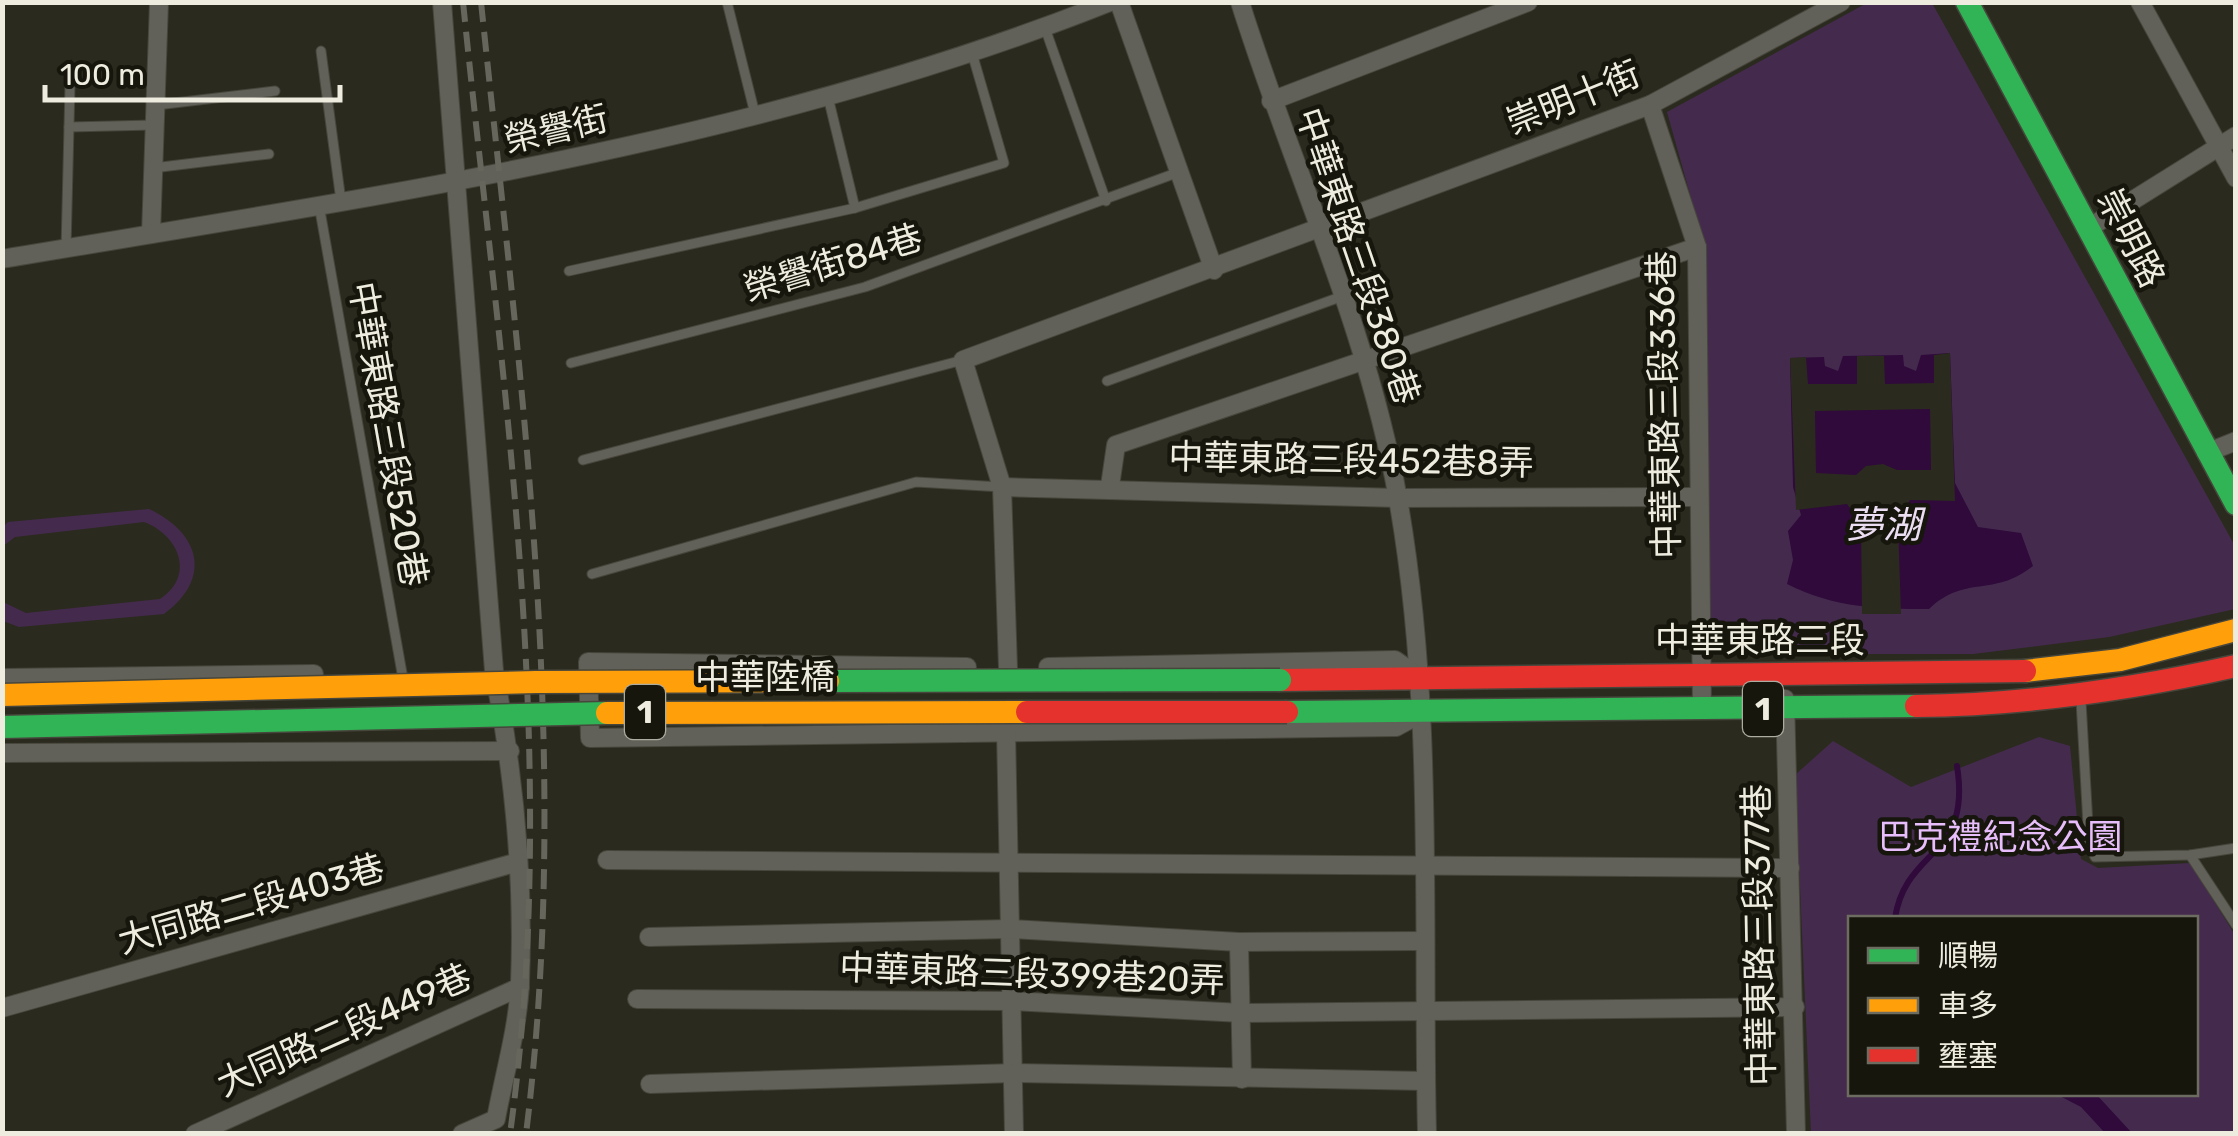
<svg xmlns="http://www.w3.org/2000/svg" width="2238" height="1136" viewBox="0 0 2238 1136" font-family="Rubik,'Noto Sans TC',sans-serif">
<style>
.green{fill:#442b4e;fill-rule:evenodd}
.water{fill:#2f0a3b}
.pier{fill:#2b2a1f;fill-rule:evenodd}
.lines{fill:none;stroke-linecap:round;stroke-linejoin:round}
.stream{stroke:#2f0a3b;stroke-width:6}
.lane-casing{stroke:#47463c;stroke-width:11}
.street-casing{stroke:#47463c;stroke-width:20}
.fast-casing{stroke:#47463c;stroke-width:25}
.slow-casing{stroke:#47463c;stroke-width:25}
.jam-casing{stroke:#47463c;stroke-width:25}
.lane{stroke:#626159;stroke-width:9}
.street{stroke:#626159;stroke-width:18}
.fast{stroke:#30b455;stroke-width:22}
.slow{stroke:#ff9f0a;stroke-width:22}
.jam{stroke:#e5322d;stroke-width:22}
.rail{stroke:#66665d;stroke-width:6;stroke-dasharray:20 10;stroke-linecap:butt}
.fast-bridge-casing{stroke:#47463c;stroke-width:25;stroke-linecap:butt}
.slow-bridge-casing{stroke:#47463c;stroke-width:25;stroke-linecap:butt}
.jam-bridge-casing{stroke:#47463c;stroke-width:25;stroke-linecap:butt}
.fast-bridge{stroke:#30b455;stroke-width:22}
.slow-bridge{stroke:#ff9f0a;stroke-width:22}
.jam-bridge{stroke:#e5322d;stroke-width:22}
.labels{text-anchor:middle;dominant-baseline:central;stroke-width:9;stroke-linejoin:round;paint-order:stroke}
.shield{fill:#17160d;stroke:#adaca0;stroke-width:2.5}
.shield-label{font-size:32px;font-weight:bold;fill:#edecdf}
.street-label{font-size:35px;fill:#edecdf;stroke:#17160d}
.park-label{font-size:35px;fill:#e7befb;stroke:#17160d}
.water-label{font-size:38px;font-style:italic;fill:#ebddf2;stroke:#17160d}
</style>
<rect width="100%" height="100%" fill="#2b2a1f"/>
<g class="green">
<path d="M 1867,3 L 1932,3 L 2235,546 L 2235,609 L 2109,637 L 1973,654 L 1728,654 L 1716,646 L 1708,631 L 1702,237 L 1667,112 Z"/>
<path d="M 149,509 C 200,533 213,578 164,614 L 19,627 L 3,621 L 3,602 L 26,613 L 160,599 C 196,576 179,535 144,522 L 15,537 L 3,546 L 3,527 L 8,522 Z"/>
<path d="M 2039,737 L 2070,746 L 2081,859 L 2098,868 L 2190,863 L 2235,935 L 2235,1133 L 1811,1133 L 1795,775 L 1833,741 L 1911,787 ZM 1850,918 L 2196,918 L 2196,1094 L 1850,1094 Z"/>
</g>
<g class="water">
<path d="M 1950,353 L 1955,483 L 1978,527 L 2021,533 L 2033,566 C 1993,598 1966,574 1929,609 C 1877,609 1835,608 1787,584 L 1793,560 L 1788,531 L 1801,515 L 1793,487 L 1790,358 L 1824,357 L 1825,366 L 1838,371 L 1843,356 L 1903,355 L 1904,366 L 1916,371 L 1921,355 Z"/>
<path d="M 2056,1094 L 2096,1094 L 2132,1133 L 2105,1133 L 2081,1107 Z"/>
</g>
<path class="pier" d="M 1950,353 L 1955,501 L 1910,500 L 1898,522 L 1901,614 L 1862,614 L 1861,523 L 1847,504 L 1796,510 L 1790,358 L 1806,357 L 1808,384 L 1857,384 L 1857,356 L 1884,356 L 1885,384 L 1934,383 L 1934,355 ZM 1930,409 L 1931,470 L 1897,470 L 1883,464 L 1866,466 L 1856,475 L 1816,473 L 1815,411 Z"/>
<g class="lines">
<path class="stream" d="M 1895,918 C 1906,847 1972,859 1957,766"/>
<g class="lane-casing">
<g id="lane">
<path d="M 727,2 L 755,114"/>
<path d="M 1045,28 L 1106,201"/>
<path d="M 321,51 L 341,201"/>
<path d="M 157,105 L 275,91"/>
<path d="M 69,127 L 154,125"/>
<path d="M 153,168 L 269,154"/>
<path d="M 319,205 L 402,673"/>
<path d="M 855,208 L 1004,163 L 972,53"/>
<path d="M 66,249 L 70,85"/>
<path d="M 569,271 L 855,208 L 828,97"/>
<path d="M 571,363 L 865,287 L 1179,172"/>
<path d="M 1107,381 L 1343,296"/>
<path d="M 583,460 L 963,360"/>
<path d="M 592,574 L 916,482 L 1002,487"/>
<path d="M 2081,701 L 2089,843 L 2095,857 L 2190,855 L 2236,848"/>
<path d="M 2190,855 L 2236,925"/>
</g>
</g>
<g class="street-casing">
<g id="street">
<path d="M 442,2 L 494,671 C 514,773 524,879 520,983 C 518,1028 504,1075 496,1119 L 462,1134"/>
<path d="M 1119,2 L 1214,270"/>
<path d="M 1240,2 C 1292,168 1368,328 1398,499 C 1435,709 1422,922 1427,1134"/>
<path d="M 2140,2 L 2236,178"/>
<path d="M 1271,101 L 1528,2"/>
<path d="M 1650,105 L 1697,247 L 1702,710"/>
<path d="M 2087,229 L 2236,136"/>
<path d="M 151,234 L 159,2"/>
<path d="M 2,259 C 376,196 756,143 1110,2"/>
<path d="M 2206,453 L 2236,441"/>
<path d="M 1110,486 L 1116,445 L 1697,247"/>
<path d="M 1002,487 L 1398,498 L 1699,497"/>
<path d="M 967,667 L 588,662 L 590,738 L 1396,727 L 1420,714"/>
<path d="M 1048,667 L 1395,660 L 1422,679"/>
<path d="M 1008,668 L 1002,487 L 963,360 L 1650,105 L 1841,2"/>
<path d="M 2,678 L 314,674"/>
<path d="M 1785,699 L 1796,1134"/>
<path d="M 1006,730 L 1014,1134"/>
<path d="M 2,753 L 510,751"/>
<path d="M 607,860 L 1790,868"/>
<path d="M 649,937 L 1010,929 L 1239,942 L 1424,941"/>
<path d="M 1239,942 L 1242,1079"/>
<path d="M 637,999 L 1012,1001 L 1242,1013 L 1795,1007"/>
<path d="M 2,1008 L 518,862"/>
<path d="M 650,1084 L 1015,1073 L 1426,1081"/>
<path d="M 195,1134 L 520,987"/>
</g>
</g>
<g class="fast-casing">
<g id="fast">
<path d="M 1967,2 L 2236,504"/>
<path d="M 1287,712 L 1916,706"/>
</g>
</g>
<g class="slow-casing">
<path id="slow" d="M 2025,671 L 2120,660 L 2236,630"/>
</g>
<g class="jam-casing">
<g id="jam">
<path d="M 1280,680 L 2025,671"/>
<path d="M 1916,706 C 2026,705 2129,690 2236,666"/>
</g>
</g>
<use href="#lane" class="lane"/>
<use href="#street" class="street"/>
<use href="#fast" class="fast"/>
<use href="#slow" class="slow"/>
<use href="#jam" class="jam"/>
<g class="rail">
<path d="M 463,2 C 501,377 562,758 510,1134"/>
<path d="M 481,2 C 520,379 573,756 526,1134"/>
</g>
<g class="fast-bridge-casing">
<g id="fast-bridge">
<path d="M 828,681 L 1280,680"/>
<path d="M 2,727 L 607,713"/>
</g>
</g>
<g class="slow-bridge-casing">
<g id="slow-bridge">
<path d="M 2,695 L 536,682 L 828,681"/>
<path d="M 607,713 L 1027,712"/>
</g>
</g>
<g class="jam-bridge-casing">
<path id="jam-bridge" d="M 1027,712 L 1287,712"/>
</g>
<use href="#fast-bridge" class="fast-bridge"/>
<use href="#slow-bridge" class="slow-bridge"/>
<use href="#jam-bridge" class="jam-bridge"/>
</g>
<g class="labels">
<g class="shield">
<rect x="1743" y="682" width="40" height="54" rx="8"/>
<rect x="625" y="685" width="40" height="54" rx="8"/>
</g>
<g class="shield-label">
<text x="1763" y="709">1</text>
<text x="645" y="712">1</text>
</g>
<g class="street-label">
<text transform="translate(1573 98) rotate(-22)">崇明十街</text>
<text transform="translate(556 129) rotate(-13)">榮譽街</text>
<text transform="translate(2131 238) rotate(63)">崇明路</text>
<text transform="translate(1358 256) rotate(71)">中華東路三段380巷</text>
<text transform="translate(833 263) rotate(-17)">榮譽街84巷</text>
<text transform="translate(1664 405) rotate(-91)">中華東路三段336巷</text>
<text transform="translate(388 434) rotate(80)">中華東路三段520巷</text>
<text transform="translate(1351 460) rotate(1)">中華東路三段452巷8弄</text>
<text x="1760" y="640">中華東路三段</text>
<text x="765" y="677">中華陸橋</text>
<text transform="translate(251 904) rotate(-16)">大同路二段403巷</text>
<text transform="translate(1759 935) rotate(-91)">中華東路三段377巷</text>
<text transform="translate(1032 974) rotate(2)">中華東路三段399巷20弄</text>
<text transform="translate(344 1030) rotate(-24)">大同路二段449巷</text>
</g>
<g class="park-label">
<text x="2000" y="837">巴克禮紀念公園</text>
</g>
<g class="water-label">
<text x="1883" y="525">夢湖</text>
</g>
</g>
<rect width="2238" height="1136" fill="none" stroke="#edecdf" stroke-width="10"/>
<rect x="1848" y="916" width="350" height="180" fill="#17160d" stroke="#6d6c61" stroke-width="2.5"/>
<rect x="1868" y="948" width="50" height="15" fill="#30b455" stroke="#6d6c61" stroke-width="2.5"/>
<text x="1938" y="966" font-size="30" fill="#edecdf">順暢</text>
<rect x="1868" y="998" width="50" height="15" fill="#ff9f0a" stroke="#6d6c61" stroke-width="2.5"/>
<text x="1938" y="1016" font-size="30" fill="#edecdf">車多</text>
<rect x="1868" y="1048" width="50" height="15" fill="#e5322d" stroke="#6d6c61" stroke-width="2.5"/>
<text x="1938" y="1066" font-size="30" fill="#edecdf">壅塞</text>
<path d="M45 85v15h295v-15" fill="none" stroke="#edecdf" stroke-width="5"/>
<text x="60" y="85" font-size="30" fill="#edecdf" stroke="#17160d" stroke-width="8" paint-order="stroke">100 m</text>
</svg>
